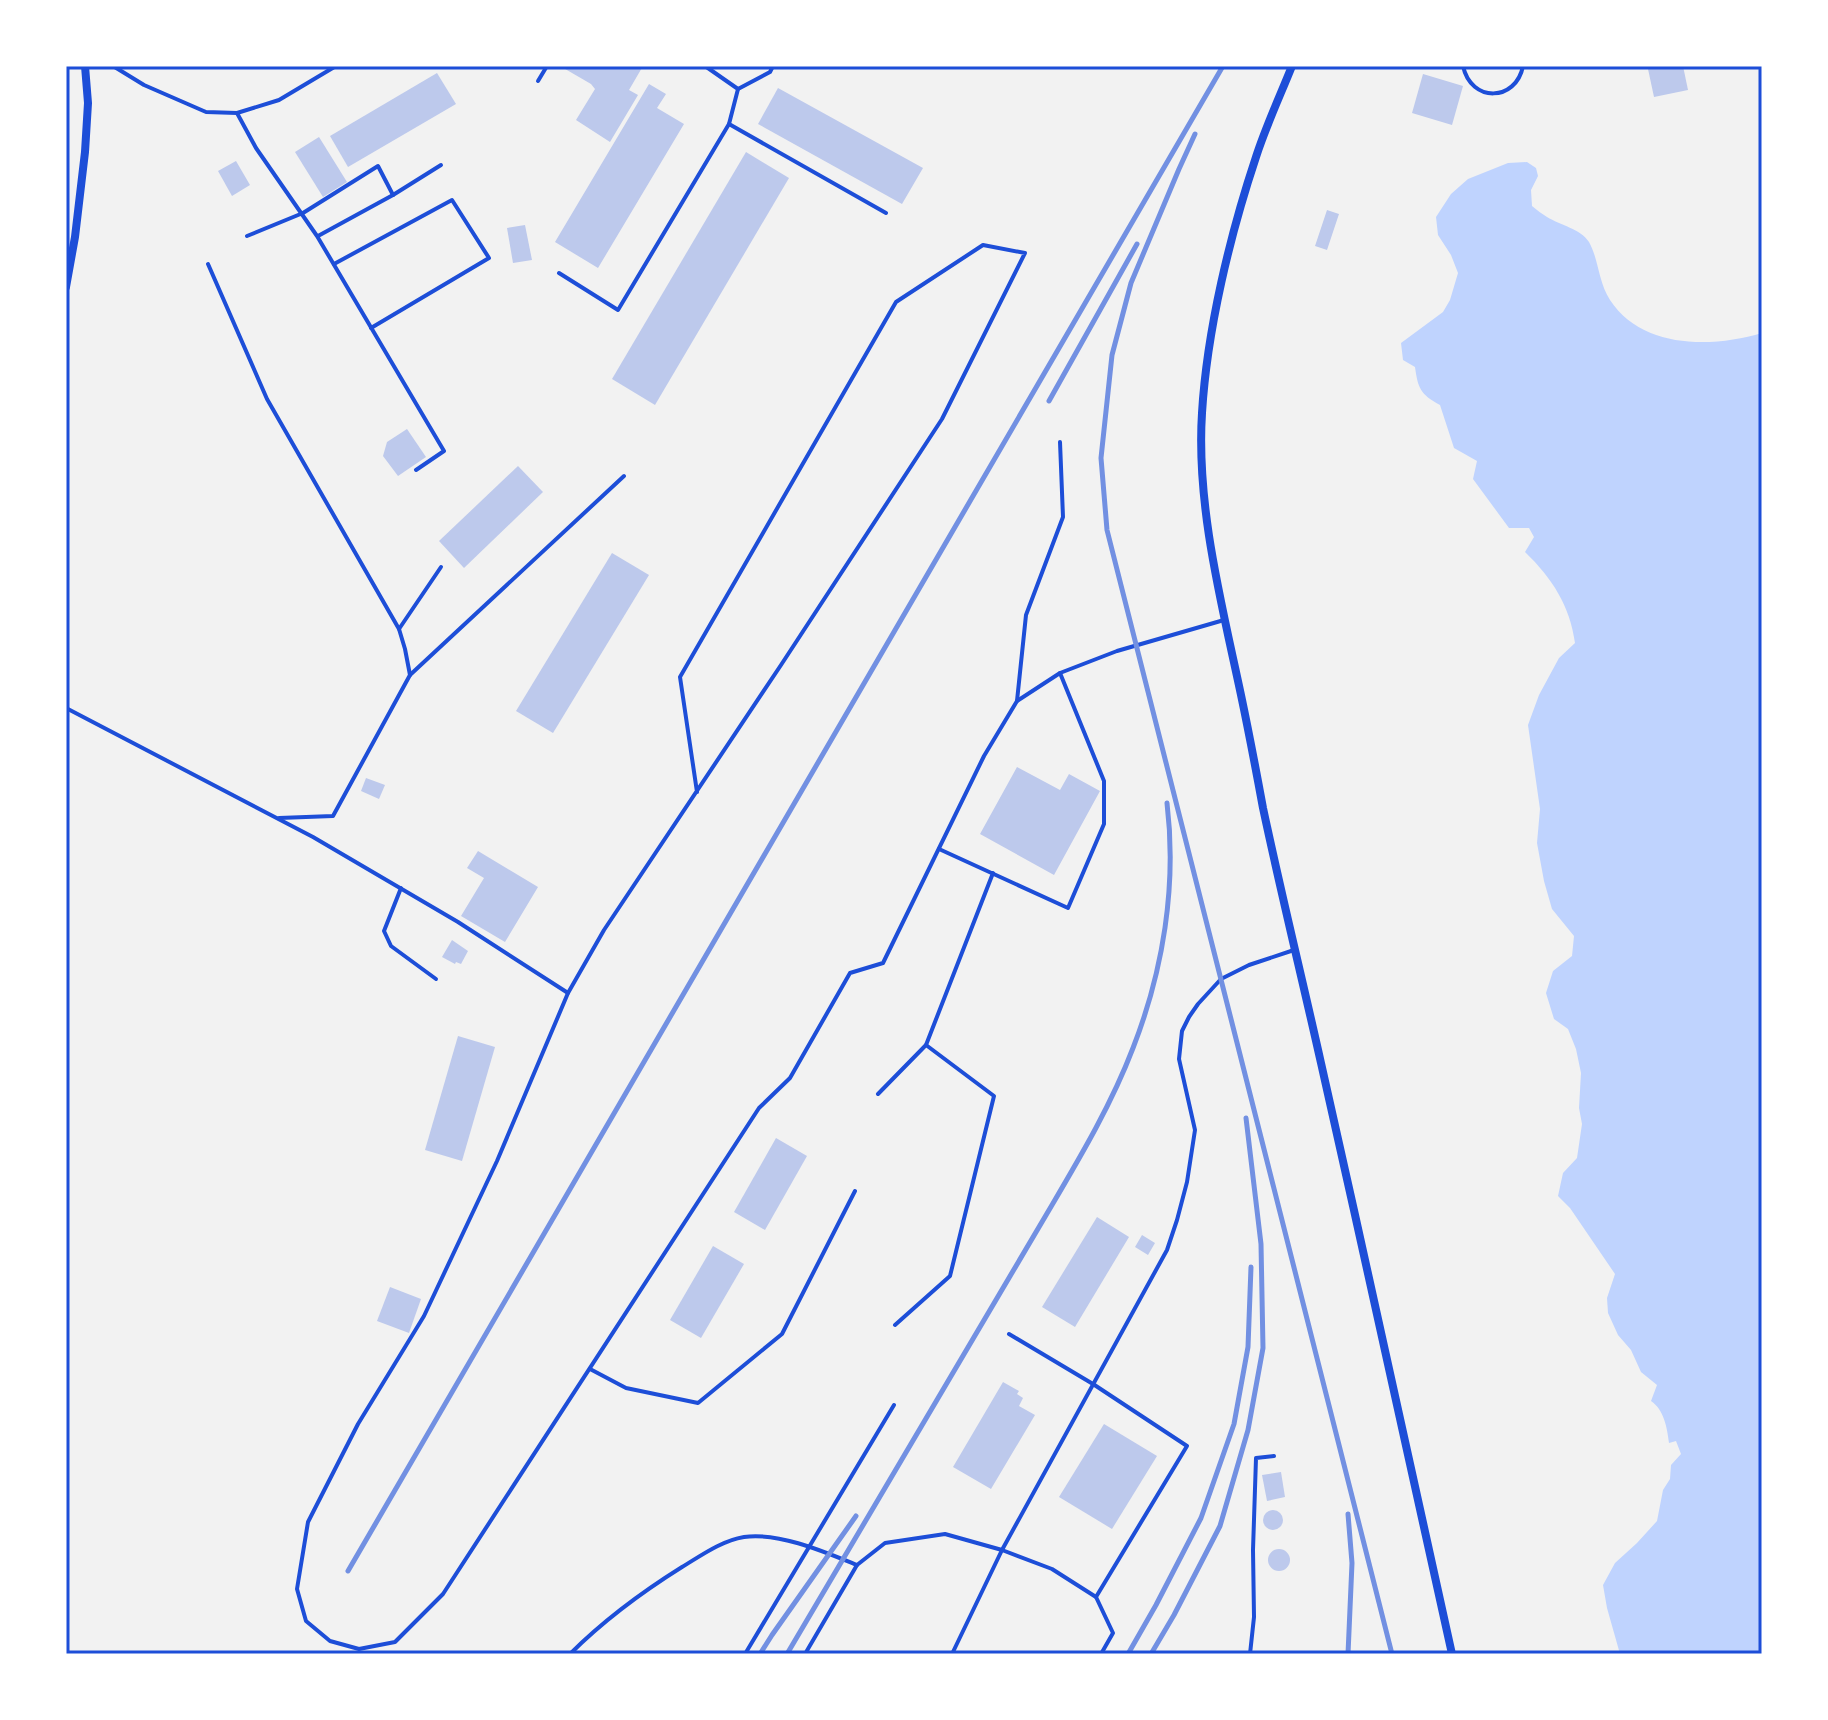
<svg xmlns="http://www.w3.org/2000/svg" width="1828" height="1720" viewBox="0 0 1828 1720" font-family="'Roboto Serif',serif">
<style>
.water{fill:#bfd3fe}
.building{fill:#bdc9ec}
.lines{fill:none;stroke-linecap:round;stroke-linejoin:round}
.service{stroke:#1d4ed8;stroke-width:4}
.minor{stroke:#1d4ed8;stroke-width:8}
.rail{stroke:#7290e2;stroke-width:5}
.neatline{fill:none;stroke:#1d4ed8;stroke-width:3}
</style>
<rect width="100%" height="100%" fill="#f2f2f2"/>
<path class="water" d="M 1527,162 L 1536,168 L 1538,176 L 1531,190 L 1532,206 C 1537,210 1542,214 1547,217 C 1560,225 1581,229 1589,242 C 1599,260 1598,281 1610,300 C 1642,349 1712,348 1762,333 L 1762,1654 L 1620,1654 L 1607,1608 L 1603,1585 L 1615,1563 L 1637,1543 L 1657,1521 L 1663,1490 L 1670,1479 L 1671,1465 L 1681,1454 L 1676,1441 L 1669,1443 C 1667,1427 1664,1410 1651,1401 L 1657,1385 L 1641,1372 L 1631,1350 L 1618,1335 L 1608,1313 L 1607,1298 L 1615,1274 L 1570,1208 L 1558,1196 L 1563,1173 L 1577,1158 L 1582,1124 L 1579,1108 L 1581,1073 L 1576,1049 L 1568,1029 L 1554,1019 L 1546,993 L 1553,971 L 1572,956 L 1574,936 L 1552,909 L 1544,881 L 1537,843 L 1540,809 L 1528,725 L 1539,695 L 1559,658 L 1575,643 C 1570,606 1552,578 1525,552 L 1534,537 L 1529,528 L 1509,528 L 1473,479 L 1477,461 L 1454,448 L 1440,405 C 1420,394 1418,388 1415,367 L 1403,360 L 1401,343 L 1443,312 L 1450,300 L 1458,273 L 1451,255 L 1438,235 L 1436,217 L 1451,194 L 1468,179 L 1508,163 Z"/>
<g class="building">
<path d="M 560,66 L 643,66 L 629,90 L 638,95 L 610,142 L 576,120 L 595,89 L 591,84 Z"/>
<path d="M 1664,66 L 1683,66 L 1688,90 L 1654,97 L 1648,69 Z"/>
<path d="M 437,73 L 456,104 L 348,167 L 330,136 Z"/>
<path d="M 1423,74 L 1463,86 L 1452,125 L 1412,113 Z"/>
<path d="M 649,84 L 666,94 L 657,108 L 684,124 L 598,268 L 555,242 Z"/>
<path d="M 778,88 L 923,168 L 902,204 L 758,124 Z"/>
<path d="M 319,137 L 347,182 L 323,197 L 295,152 Z"/>
<path d="M 746,152 L 789,178 L 655,405 L 612,379 Z"/>
<path d="M 236,161 L 250,185 L 232,196 L 218,171 Z"/>
<path d="M 1327,210 L 1339,214 L 1327,250 L 1315,246 Z"/>
<path d="M 525,225 L 532,260 L 513,263 L 507,228 Z"/>
<path d="M 407,429 L 426,457 L 398,476 L 383,456 L 387,442 Z"/>
<path d="M 518,466 L 543,492 L 464,568 L 439,541 Z"/>
<path d="M 612,553 L 649,575 L 553,733 L 516,711 Z"/>
<path d="M 1017,767 L 1060,790 L 1069,774 L 1100,791 L 1054,875 L 980,834 Z"/>
<path d="M 366,778 L 385,785 L 379,799 L 361,791 Z"/>
<path d="M 478,851 L 538,887 L 505,942 L 461,916 L 484,878 L 467,868 Z"/>
<path d="M 452,940 L 468,951 L 461,964 L 456,962 L 455,964 L 442,957 Z"/>
<path d="M 458,1036 L 495,1047 L 462,1161 L 425,1150 Z"/>
<path d="M 776,1138 L 807,1156 L 765,1230 L 734,1212 Z"/>
<path d="M 1097,1217 L 1129,1237 L 1075,1327 L 1042,1307 Z"/>
<path d="M 1142,1235 L 1155,1243 L 1148,1255 L 1135,1247 Z"/>
<path d="M 713,1246 L 744,1264 L 701,1338 L 670,1320 Z"/>
<path d="M 390,1287 L 421,1299 L 409,1333 L 377,1321 Z"/>
<path d="M 1003,1382 L 1019,1391 L 1017,1394 L 1023,1398 L 1019,1406 L 1035,1415 L 991,1489 L 953,1467 Z"/>
<path d="M 1104,1424 L 1157,1456 L 1112,1529 L 1059,1497 Z"/>
<path d="M 1281,1472 L 1285,1497 L 1267,1501 L 1262,1475 Z"/>
<circle cx="1273" cy="1520" r="10"/>
<circle cx="1279" cy="1560" r="11"/>
</g>
<g class="lines">
<g class="service">
<path d="M 113,66 L 144,85 L 206,112 L 237,113 L 279,100 L 336,66"/>
<path d="M 1463,66 C 1471,103 1516,102 1523,66"/>
<path d="M 538,81 L 547,66"/>
<path d="M 738,89 L 770,72 L 773,66"/>
<path d="M 237,113 L 256,148 L 317,236 L 444,451 L 416,470"/>
<path d="M 729,124 L 886,213"/>
<path d="M 247,236 L 303,213 L 378,166 L 393,195"/>
<path d="M 318,236 L 393,195 L 441,165"/>
<path d="M 208,264 L 267,399 L 399,629 L 405,649 L 410,675"/>
<path d="M 334,264 L 452,200 L 489,258 L 371,328"/>
<path d="M 559,273 L 618,310 L 729,124 L 738,89 L 705,66"/>
<path d="M 399,629 L 441,567"/>
<path d="M 1017,701 L 1026,615 L 1063,517 L 1060,442"/>
<path d="M 66,708 L 313,837 L 458,922 L 568,993"/>
<path d="M 697,792 L 680,677 L 896,302 L 983,245 L 1025,253 L 942,419 L 781,665 L 604,930 L 568,993 L 497,1161 L 424,1316 L 358,1424 L 308,1522 L 297,1589 L 306,1621 L 330,1641 L 359,1649 L 395,1642 L 443,1594 L 759,1108 L 790,1078 L 850,973 L 883,963 L 984,756 L 1017,701 L 1060,673 L 1117,651 L 1224,620"/>
<path d="M 279,818 L 333,816 L 410,675 L 624,476"/>
<path d="M 939,849 L 1068,908 L 1104,824 L 1104,781 L 1060,673"/>
<path d="M 401,888 L 384,931 L 391,946 L 436,979"/>
<path d="M 878,1094 L 926,1045 L 993,873"/>
<path d="M 895,1325 L 950,1276 L 994,1096 L 926,1045"/>
<path d="M 1009,1334 L 1093,1384 L 1187,1446 L 1096,1597"/>
<path d="M 590,1369 L 626,1388 L 698,1403 L 782,1334 L 855,1191"/>
<path d="M 570,1654 C 604,1620 642,1592 682,1567 C 702,1555 721,1541 744,1537 C 779,1532 825,1552 857,1565"/>
<path d="M 745,1654 L 894,1405"/>
<path d="M 805,1654 L 857,1565 L 885,1543 L 945,1534 L 1002,1550 L 1052,1569 L 1096,1597 L 1113,1633 L 1101,1654"/>
<path d="M 952,1654 L 1002,1550 L 1167,1250 L 1177,1220 L 1187,1182 L 1195,1130 L 1179,1059 L 1182,1031 L 1189,1017 L 1198,1004 L 1221,979 L 1249,965 L 1294,950"/>
<path d="M 1250,1654 L 1254,1617 L 1253,1550 L 1256,1458 L 1274,1456"/>
</g>
<g class="minor">
<path d="M 1292,66 C 1280,96 1266,126 1256,157 C 1230,235 1207,330 1202,413 C 1196,506 1222,605 1241,695 C 1249,733 1256,770 1263,808 C 1281,893 1302,978 1321,1063 C 1365,1260 1410,1457 1452,1654"/>
<path d="M 66,287 L 75,237 L 85,152 L 88,103 L 85,66"/>
</g>
<g class="rail">
<path d="M 1195,134 L 1179,169 L 1131,283 L 1112,355 L 1101,458 L 1107,530 L 1392,1654"/>
<path d="M 1049,401 L 1137,244"/>
<path d="M 348,1571 L 1223,66"/>
<path d="M 760,1654 L 772,1635 L 856,1516"/>
<path d="M 787,1654 L 1052,1205 C 1082,1154 1112,1103 1133,1048 C 1163,971 1177,886 1167,803"/>
<path d="M 1128,1654 L 1156,1605 L 1201,1518 L 1234,1424 L 1248,1347 L 1251,1267"/>
<path d="M 1151,1654 L 1174,1615 L 1220,1526 L 1248,1430 L 1263,1348 L 1261,1244 L 1246,1118"/>
<path d="M 1348,1654 L 1352,1563 L 1348,1514"/>
</g>
</g>
<rect width="1828" height="1720" fill="none" stroke="#ffffff" stroke-width="136"/>
<rect x="68" y="68" width="1692" height="1584" class="neatline"/>
</svg>
